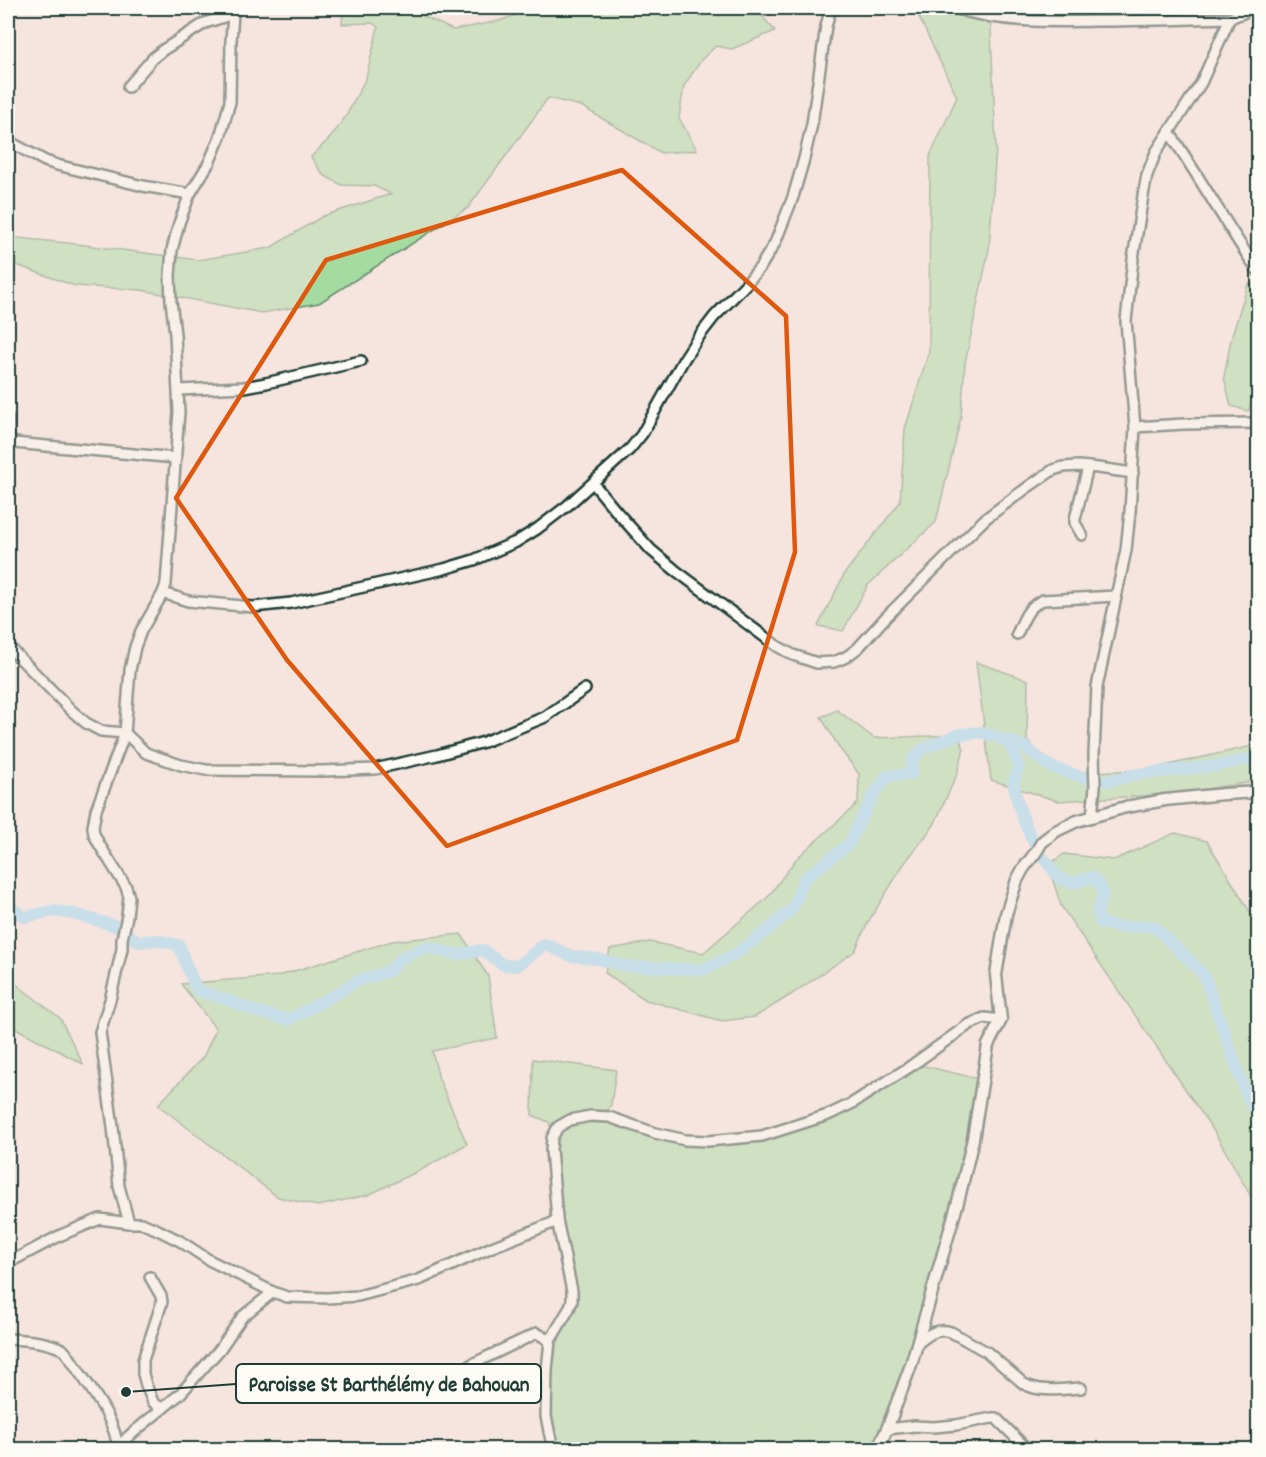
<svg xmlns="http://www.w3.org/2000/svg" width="1266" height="1457" viewBox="0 0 1266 1457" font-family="Dekko,sans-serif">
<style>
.green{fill:#a3dba0;stroke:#618c6a;stroke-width:1.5}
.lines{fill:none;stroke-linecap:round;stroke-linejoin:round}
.river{stroke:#91d8f3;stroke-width:12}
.minor-casing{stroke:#1f3d34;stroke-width:14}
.major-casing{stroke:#1f3d34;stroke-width:15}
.minor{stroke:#fdfcf7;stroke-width:9}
.major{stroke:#fdfcf7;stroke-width:10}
.marked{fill:none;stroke:#de580e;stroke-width:4.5;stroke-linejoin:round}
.leader{fill:none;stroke:#1f3d34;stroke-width:2}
.callout-dot{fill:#1f3d34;stroke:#fdfcf7;stroke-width:2}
.callout{fill:#fdfcf7;stroke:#1f3d34;stroke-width:2}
.callout-label{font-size:21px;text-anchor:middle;font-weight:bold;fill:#1f3d34}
</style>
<rect width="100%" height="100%" fill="#f6e4de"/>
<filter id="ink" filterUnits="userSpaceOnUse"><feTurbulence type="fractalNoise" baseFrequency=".0167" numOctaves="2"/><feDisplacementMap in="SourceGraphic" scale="12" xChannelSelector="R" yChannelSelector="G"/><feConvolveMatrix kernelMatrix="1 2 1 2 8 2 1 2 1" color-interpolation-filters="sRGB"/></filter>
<g filter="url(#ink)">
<g class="green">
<path d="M 343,8 L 406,8 L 453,30 L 499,21 L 521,13 L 530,8 L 755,8 L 775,31 L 732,49 L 716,46 L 702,59 L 684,86 L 679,118 L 697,150 L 661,153 L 581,106 L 548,98 L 468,208 L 319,303 L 262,313 L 141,290 L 75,286 L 8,262 L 8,237 L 77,244 L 198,260 L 270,248 L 323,216 L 391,194 L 374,186 L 342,185 L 323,175 L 311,157 L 331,137 L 346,116 L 366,78 L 378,27 L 372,23 L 342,24 Z"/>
<path d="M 918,8 L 990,8 L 996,148 L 989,249 L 965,363 L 961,417 L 936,522 L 868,585 L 843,631 L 818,626 L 845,573 L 900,502 L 905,429 L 929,351 L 930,156 L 957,97 L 915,9 Z"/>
<path d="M 1248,284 L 1258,284 L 1258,388 L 1248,411 L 1231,406 L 1224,377 L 1231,339 Z"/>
<path d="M 976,662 L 1028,680 L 1027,741 L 1060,773 L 1146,770 L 1248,747 L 1258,743 L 1258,781 L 1174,794 L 1058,801 L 991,780 Z"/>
<path d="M 837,710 L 874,738 L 957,735 L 964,748 L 957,774 L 934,825 L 904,864 L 868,922 L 855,951 L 792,994 L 755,1017 L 722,1021 L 646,1000 L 605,973 L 610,949 L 650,942 L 703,953 L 768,897 L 796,859 L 858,803 L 859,774 L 840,749 L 821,717 Z"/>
<path d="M 1175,833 L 1207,841 L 1258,925 L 1258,1209 L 1215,1133 L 1061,906 L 1048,865 L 1064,854 L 1114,860 Z"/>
<path d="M 461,934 L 488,976 L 497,1038 L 432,1051 L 439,1079 L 467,1144 L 423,1169 L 368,1195 L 318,1206 L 278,1197 L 158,1105 L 203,1057 L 216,1029 L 181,984 L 278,976 L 392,941 Z"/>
<path d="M 8,978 L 60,1018 L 83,1064 L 8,1024 Z"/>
<path d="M 533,1059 L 616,1070 L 611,1105 L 602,1118 L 672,1140 L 753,1136 L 843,1106 L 912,1063 L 983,1080 C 973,1128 962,1175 952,1223 C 935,1300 917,1377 884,1449 L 556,1449 L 551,1419 L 551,1374 L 556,1347 L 571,1310 L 569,1292 L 554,1220 L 549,1216 L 551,1210 L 552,1132 L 549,1122 L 532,1115 Z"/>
</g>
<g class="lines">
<g class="river">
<path d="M 1006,740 L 1014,753 L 1019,768 L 1013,781 L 1018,804 L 1025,824 L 1039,854 L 1046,861 L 1061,880 L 1075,883 L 1092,877 C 1107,890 1104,894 1097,911 L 1101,923 L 1118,927 L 1154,926 L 1204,975 L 1245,1091 L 1258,1117"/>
<path d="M 8,906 L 25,917 L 52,911 L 74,914 L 116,926 L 139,942 L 156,940 L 179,945 L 187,967 L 197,990 L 231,1001 L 255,1011 L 288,1020 L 333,996 L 357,981 L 390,971 L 401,958 L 427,947 L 457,955 L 483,950 L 503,965 L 517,966 L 545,944 L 571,956 L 598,959 L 626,966 L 703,970 L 736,954 L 773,926 L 793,908 L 804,879 L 849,844 L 873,796 L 887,776 L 912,774 L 912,760 L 923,749 L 957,735 L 980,732 L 1022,745 L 1051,767 L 1085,778 L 1108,781 L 1138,774 L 1216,766 L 1258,757"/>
</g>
<g class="minor-casing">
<g id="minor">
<path d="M 954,8 C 1000,23 1048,22 1096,21 C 1141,21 1185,19 1230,18"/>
<path d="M 128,87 L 153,58 L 163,50 L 205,23 L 233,14"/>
<path d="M 1169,132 C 1200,178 1227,226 1258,271"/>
<path d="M 8,141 L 45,161 L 57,165 L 143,186 L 190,194"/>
<path d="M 179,390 L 244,387 L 266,383 L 361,361"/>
<path d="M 8,418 L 8,438 L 14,443 L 176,458"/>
<path d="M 1135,427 L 1184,424 L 1258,423"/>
<path d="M 593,483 L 616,511 L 651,550 L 675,570 L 777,646 L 793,655 L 817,663 L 834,662 L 846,657 L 858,648 L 885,618 L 985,519 L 1028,487 L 1053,470 L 1063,467 L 1079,466 L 1098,468 L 1133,473"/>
<path d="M 1082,535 L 1075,523 L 1075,519 L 1088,467"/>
<path d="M 163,593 L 188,601 L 253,607 L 291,603 L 368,586 L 444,569 L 474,560 L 516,542 L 537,529 L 567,506 L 630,449 L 642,434 L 684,359 L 697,339 L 714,317 L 747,283 L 761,266 L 775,243 L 793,197 L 804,159 L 812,124 L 826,26 L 831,8"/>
<path d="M 1017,634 C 1024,619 1027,607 1043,600 L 1116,596"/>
<path d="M 8,646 L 71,710 L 86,723 L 101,731 L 125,733 L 146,753 L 181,765 L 206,770 L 322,771 L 375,769 L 437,755 L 484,742 L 545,717 L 585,689"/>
<path d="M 1092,817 L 1095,787 L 1094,754 L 1097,687 L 1126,550 L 1130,512 L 1135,427 L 1126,321 L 1133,259 L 1143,196 L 1147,175 L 1156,152 L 1201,83 L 1230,18 L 1255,8"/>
<path d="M 129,1223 L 119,1186 L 113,1127 L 100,1032 L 110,1000 L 122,949 L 122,939 L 127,916 L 129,897 L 126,887 L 99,844 L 94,834 L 93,827 L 96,810 L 125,733 L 130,670 L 135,647 L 141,631 L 163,593 L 166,584 L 179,412 L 175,334 L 171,301 L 170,276 L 172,250 L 179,223 L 190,194 L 209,163 L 220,137 L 230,102 L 231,41 L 233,14 L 235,8"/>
<path d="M 8,1263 L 61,1235 L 100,1219 L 129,1223 L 141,1223 L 156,1229 L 180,1241 L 209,1260 L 273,1292 L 287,1297 L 327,1298 L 358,1296 L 419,1280 L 492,1247 L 555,1222 L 557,1218 L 551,1150 L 552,1138 L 558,1127 L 570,1120 L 590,1116 L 609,1117 L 655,1133 L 685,1140 L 708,1141 L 762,1136 L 828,1115 L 851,1104 L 908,1068 L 968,1025 L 984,1018 L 1001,1020"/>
<path d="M 150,1277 L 161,1296 L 162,1302 L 143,1360 L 143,1374 L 146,1385 L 153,1402 L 162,1409"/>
<path d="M 8,1339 C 25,1340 46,1341 62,1349 C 68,1353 72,1362 76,1367 C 92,1391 116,1420 118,1450"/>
<path d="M 918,1343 C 930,1334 935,1328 951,1332 L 987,1352 L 1024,1384 C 1041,1393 1062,1389 1081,1388"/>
<path d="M 406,1389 L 434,1381 L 460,1370 L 537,1333 L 550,1341"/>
<path d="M 887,1429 L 915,1426 L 933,1427 L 956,1425 L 992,1418 L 996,1418 L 1028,1450"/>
<path d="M 118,1447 L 129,1436 L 180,1394 L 220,1349 L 242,1317 L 273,1292"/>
<path d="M 553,1450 L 546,1416 L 547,1370 L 550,1341 L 569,1309 L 572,1301 L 572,1291 L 557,1220"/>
</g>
</g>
<g class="major-casing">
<path id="major" d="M 877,1450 L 887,1429 L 911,1365 L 959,1198 L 973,1139 L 988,1045 L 1001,1020 L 996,975 L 1006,914 L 1017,880 L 1023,869 L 1036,852 L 1042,842 L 1056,831 L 1077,821 L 1126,807 L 1165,800 L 1224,794 L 1258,792"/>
</g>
<use href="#minor" class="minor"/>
<use href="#major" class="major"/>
</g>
</g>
<path d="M0 0H1266V1457H0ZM 622,170 L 786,316 L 795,552 L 737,740 L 447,846 L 287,660 L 176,498 L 326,260 Z" fill="#f6e4de" fill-opacity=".55" fill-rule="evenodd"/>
<path class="marked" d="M 622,170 L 786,316 L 795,552 L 737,740 L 447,846 L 287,660 L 176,498 L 326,260 Z"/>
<path class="leader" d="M126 1392L236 1384"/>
<circle class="callout-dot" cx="126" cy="1392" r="6"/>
<rect class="callout" x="236" y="1364" width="305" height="39" rx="6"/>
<g class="callout-label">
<text x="389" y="1391">Paroisse St Barthélémy de Bahouan</text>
</g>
<rect width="1266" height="1457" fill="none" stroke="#fdfcf7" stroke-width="30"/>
<rect x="15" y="15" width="1236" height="1427" fill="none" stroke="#1f3d34" stroke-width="2" filter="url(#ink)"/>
</svg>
